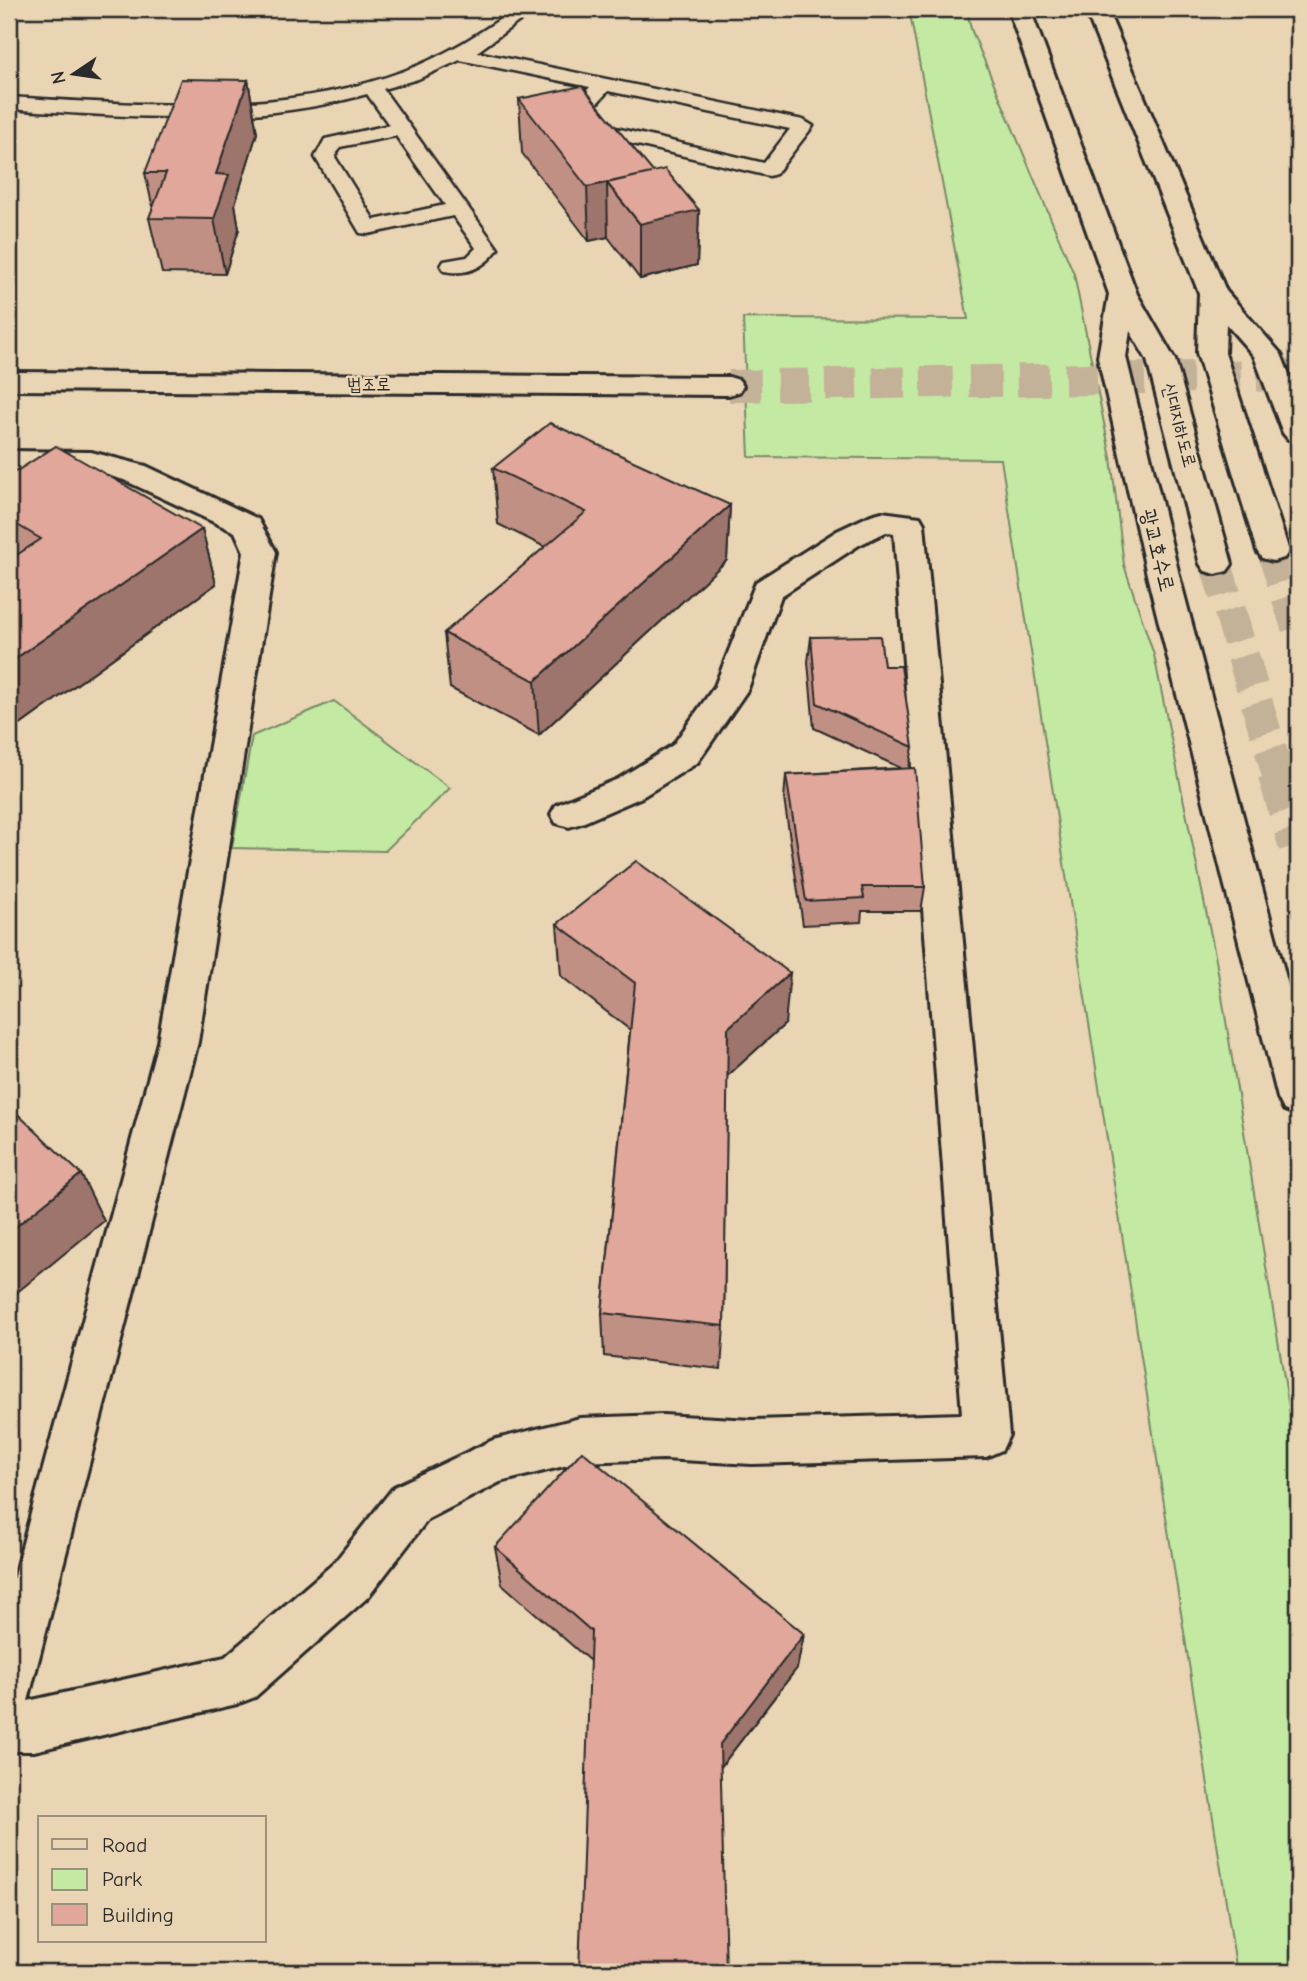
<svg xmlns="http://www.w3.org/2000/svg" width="1307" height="1981" viewBox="0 0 1307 1981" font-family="'Comic Neue','Poor Story',sans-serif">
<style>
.green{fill:#c4e9a3;stroke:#788a67;stroke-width:2}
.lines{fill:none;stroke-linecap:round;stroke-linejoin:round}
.tertiary-tunnel{stroke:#c3b298;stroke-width:32;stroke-dasharray:32 16;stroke-linecap:butt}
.trunk-tunnel-far1{stroke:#c3b298;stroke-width:32;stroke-dasharray:32 16;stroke-linecap:butt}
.trunk-tunnel{stroke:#c3b298;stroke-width:39;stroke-dasharray:39 19;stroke-linecap:butt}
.service-casing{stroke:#2b2b2b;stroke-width:5}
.minor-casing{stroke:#2b2b2b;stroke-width:6}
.tertiary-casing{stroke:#2b2b2b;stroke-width:6}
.trunk-casing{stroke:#2b2b2b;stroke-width:6}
.service{fill:#e9d4b3;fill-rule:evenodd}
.minor{fill:#e9d4b3;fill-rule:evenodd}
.tertiary{fill:#e9d4b3;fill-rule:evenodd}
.trunk{fill:#e9d4b3;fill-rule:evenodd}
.wall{fill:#c19084;stroke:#2b2b2b;stroke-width:2}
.shaded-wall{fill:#9d756c;stroke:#2b2b2b;stroke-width:2}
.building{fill:#e0a79a;stroke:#2b2b2b;stroke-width:2}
.labels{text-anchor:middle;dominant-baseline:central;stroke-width:5;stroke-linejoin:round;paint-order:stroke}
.far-street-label{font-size:18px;fill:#2b2b2b;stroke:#e9d4b3}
.street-label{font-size:21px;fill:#2b2b2b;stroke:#e9d4b3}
</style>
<rect width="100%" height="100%" fill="#e9d4b3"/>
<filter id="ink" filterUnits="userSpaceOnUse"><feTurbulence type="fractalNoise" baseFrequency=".0143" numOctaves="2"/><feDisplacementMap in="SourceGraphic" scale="14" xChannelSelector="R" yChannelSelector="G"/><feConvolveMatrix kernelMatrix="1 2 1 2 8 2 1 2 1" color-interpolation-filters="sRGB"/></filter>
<g filter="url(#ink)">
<g class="green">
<path d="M 909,9 L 967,9 L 971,29 L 1074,274 L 1111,458 L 1124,565 L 1154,655 L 1216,960 L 1298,1463 L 1298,1972 L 1237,1972 L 1001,459 L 749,457 L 743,318 L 968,319 Z"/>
<path d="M 334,701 L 450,788 L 385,851 L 232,848 L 252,736 Z"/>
</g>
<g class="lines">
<path class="tertiary-tunnel" d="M 729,386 L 1298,375"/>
<g class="trunk-tunnel-far1">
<path d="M 1273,551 L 1298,630"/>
<path d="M 1216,564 L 1278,775"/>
</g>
<path class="trunk-tunnel" d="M 1277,773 L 1298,845"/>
<g class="service-casing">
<path id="service" d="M 515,9 L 536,9 L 477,52 L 803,120 L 813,126 L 776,174 L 769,176 L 561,127 L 558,123 L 561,119 L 590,87 L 460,60 L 418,79 L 383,89 L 498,249 C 485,267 467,276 444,271 L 441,266 L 444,261 L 467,257 L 476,248 L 453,216 L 368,234 L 360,233 L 315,157 L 325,139 L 389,125 L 367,94 C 253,127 126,117 9,109 L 9,97 C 139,105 280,117 404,71 C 445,56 480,33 515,9 ZM 608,91 L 790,129 L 764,163 L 582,120 ZM 396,136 L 445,205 L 374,220 L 335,157 L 340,147 Z"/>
</g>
<g class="minor-casing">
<path id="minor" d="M 9,451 L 91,452 L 146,466 L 258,519 L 276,552 L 198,1042 L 28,1701 L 225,1657 L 334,1563 L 394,1487 L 493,1440 L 580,1418 L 663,1415 L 752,1420 L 962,1414 L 894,533 L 886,532 L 859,545 L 781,596 L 748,689 L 697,763 L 642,797 L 582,823 L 569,827 L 556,823 L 551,814 L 556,805 L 618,779 L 673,745 L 715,686 L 756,582 L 837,531 L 871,515 L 882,512 L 920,517 L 924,524 L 1009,1435 L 1002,1450 L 986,1457 L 752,1464 L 663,1459 L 580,1462 L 500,1482 L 428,1519 L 368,1597 L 255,1697 L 237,1704 L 34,1751 L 9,1751 L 9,1595 L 158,1042 L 244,552 L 235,532 L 124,480 L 90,470 L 9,469 Z"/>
</g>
<g class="tertiary-casing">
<path id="tertiary" d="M 9,372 L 729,377 L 739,380 L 743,386 L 739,392 L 729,395 L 9,390 Z"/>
</g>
<g class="trunk-casing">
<g id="trunk">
<path d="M 1008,9 L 1030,9 L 1137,294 L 1175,360 L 1232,564 L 1227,571 L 1216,574 L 1205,571 L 1200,564 L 1147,360 L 1130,331 L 1126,357 L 1180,579 L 1298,1023 L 1298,1115 L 1284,1110 L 1278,1098 L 1148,579 L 1098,357 L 1109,294 Z"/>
<path d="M 1085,9 L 1107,9 L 1226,291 L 1281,354 L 1298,397 L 1298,442 L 1288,439 L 1283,433 L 1254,356 L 1226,324 L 1225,353 L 1289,551 L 1284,558 L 1273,561 L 1262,558 L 1257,551 L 1197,353 L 1199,293 Z"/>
</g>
</g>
<use href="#service" class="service"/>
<use href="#minor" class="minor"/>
<use href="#tertiary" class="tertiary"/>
<use href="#trunk" class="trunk"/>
</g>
<g class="wall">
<path d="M 248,80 L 257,133 L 235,204 L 239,229 L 225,274 L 162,273 L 149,218 L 153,208 L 145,173 Z"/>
<path d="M 519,99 L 653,172 L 699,210 L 697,265 L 640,279 L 608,237 L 589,241 L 522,153 Z"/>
<path d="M 493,468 L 730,505 L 727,560 L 539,735 L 450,688 L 444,633 L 545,547 L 498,524 Z"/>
<path d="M 9,476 L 202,529 L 216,584 L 9,733 Z"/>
<path d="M 811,637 L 884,666 L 913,747 L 909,768 L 925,887 L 921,911 L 862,911 L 861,922 L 803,925 L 784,799 L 786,775 L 901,768 L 814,728 L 808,662 Z"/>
<path d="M 557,924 L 785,1024 L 727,1076 L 724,1326 L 721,1369 L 604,1356 L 602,1313 L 630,1030 L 561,976 Z"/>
<path d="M 495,1547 L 804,1634 L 797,1668 L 720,1768 L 590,1661 L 502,1584 Z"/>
</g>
<g class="shaded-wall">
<path d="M 248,80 L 257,133 L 235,204 L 239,229 L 225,274 L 214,219 L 216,174 Z"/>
<path d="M 651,173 L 699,210 L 697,265 L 640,279 L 640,224 L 607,183 L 608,237 L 589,241 L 587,187 Z"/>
<path d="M 730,505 L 727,560 L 539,735 L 535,681 Z"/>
<path d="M 202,529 L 216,584 L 9,733 L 9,663 Z"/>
<path d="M 790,973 L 785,1024 L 725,1078 L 728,1028 Z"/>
<path d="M 81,1174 L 104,1221 L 9,1299 L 9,1232 Z"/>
<path d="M 804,1634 L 797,1668 L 716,1773 L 720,1744 Z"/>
</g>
<g class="building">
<path d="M 181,79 L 248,80 L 216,174 L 229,175 L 214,219 L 149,218 L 166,173 L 145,173 Z"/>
<path d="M 582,86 L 653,172 L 665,169 L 699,210 L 640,224 L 607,183 L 651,173 L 587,187 L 519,99 Z"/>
<path d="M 550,423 L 730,505 L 535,681 L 444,633 L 586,512 L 493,468 Z"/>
<path d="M 56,446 L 202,529 L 9,663 L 9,560 L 41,539 L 9,520 L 9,476 Z"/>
<path d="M 880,636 L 884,666 L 901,666 L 913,747 L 817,703 L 811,637 Z"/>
<path d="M 915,768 L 925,887 L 862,887 L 864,898 L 806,901 L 786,775 Z"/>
<path d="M 636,861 L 790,973 L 728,1028 L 724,1326 L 602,1313 L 635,983 L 557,924 Z"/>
<path d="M 9,1106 L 81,1174 L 9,1232 Z"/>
<path d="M 582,1451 L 804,1634 L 720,1744 L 726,1972 L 579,1972 L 591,1631 L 495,1547 Z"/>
</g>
</g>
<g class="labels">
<g class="far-street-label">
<text x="369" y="384">법조로</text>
<text transform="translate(1179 425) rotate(75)">신대지하도로</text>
</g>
<g class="street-label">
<text transform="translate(1158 550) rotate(76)">광교호수로</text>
</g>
</g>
<rect width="1307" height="1981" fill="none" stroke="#e9d4b3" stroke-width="35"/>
<rect x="18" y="18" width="1272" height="1946" fill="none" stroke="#2b2b2b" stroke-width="2.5" filter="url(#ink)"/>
<rect x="38" y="1816" width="228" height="126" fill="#e9d4b3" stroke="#9d907d" stroke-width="2"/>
<rect x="52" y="1839" width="35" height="10" fill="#e9d4b3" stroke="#9d907d" stroke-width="2"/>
<text x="102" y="1852" font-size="21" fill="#2b2b2b">Road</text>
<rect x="52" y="1869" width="35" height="21" fill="#c4e9a3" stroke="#9d907d" stroke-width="2"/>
<text x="102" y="1886" font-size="21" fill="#2b2b2b">Park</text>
<rect x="52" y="1904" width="35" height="21" fill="#e0a79a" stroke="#9d907d" stroke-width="2"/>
<text x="102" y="1922" font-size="21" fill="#2b2b2b">Building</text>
<g transform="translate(74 74) rotate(257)" stroke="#e9d4b3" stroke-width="5" paint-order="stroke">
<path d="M0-5L12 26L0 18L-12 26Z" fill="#2b2b2b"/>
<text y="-10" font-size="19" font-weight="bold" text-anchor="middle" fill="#2b2b2b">N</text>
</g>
</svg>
